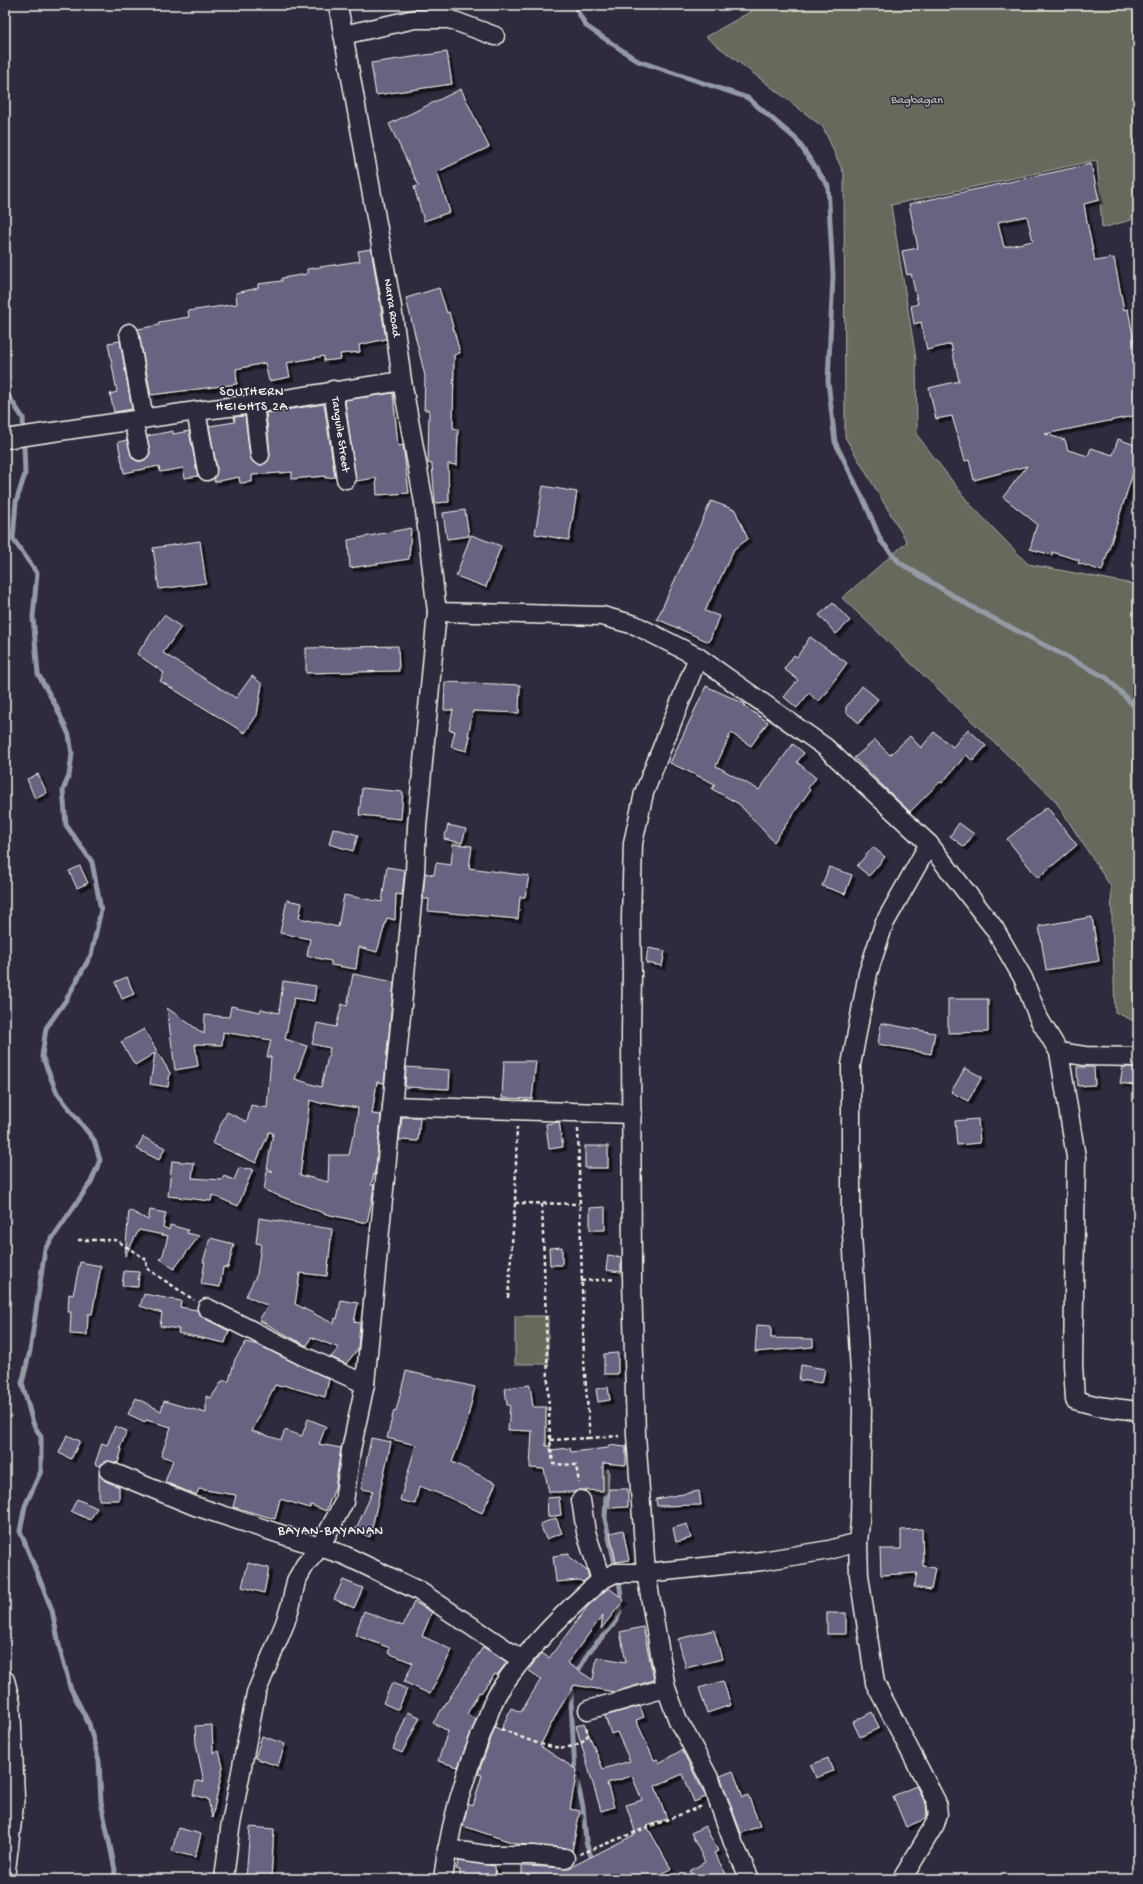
<svg xmlns="http://www.w3.org/2000/svg" width="1143" height="1884" viewBox="0 0 1143 1884" font-family="'Gochi Hand',sans-serif">
<style>
.green{fill:#66695b;stroke:#adada2}
.lines{fill:none;stroke-linecap:round;stroke-linejoin:round}
.stream{stroke:#939ba7;stroke-width:5}
.building{fill:#696280;stroke:#f4f1e8;fill-rule:evenodd;filter:url(#shadow)}
.minor-casing{stroke:#f4f1e8;stroke-width:21}
.path{stroke:#f4f1e8;stroke-width:2.5;stroke-dasharray:4 3;stroke-linecap:butt}
.minor{stroke:#2f2a3d;stroke-width:18}
.labels{text-anchor:middle;dominant-baseline:central;stroke-width:3;stroke-linejoin:round;paint-order:stroke}
.park-label{font-size:12px;fill:#b4b4a9;stroke:#2f2a3d}
.street-label{font-size:12px;fill:#f4f1e8;stroke:#2f2a3d}
.neighbourhood-label{font-size:13px;letter-spacing:1px;fill:#f4f1e8;stroke:#2f2a3d}
</style>
<defs>
<filter id="shadow"><feDropShadow dx="3.5" dy="3.5" stdDeviation="0" flood-color="#0009"/></filter>
</defs>
<rect width="100%" height="100%" fill="#2f2a3d"/>
<filter id="ink" filterUnits="userSpaceOnUse"><feTurbulence type="fractalNoise" baseFrequency=".025" numOctaves="2"/><feDisplacementMap in="SourceGraphic" scale="8" xChannelSelector="R" yChannelSelector="G"/><feConvolveMatrix kernelMatrix="1 2 1 2 8 2 1 2 1" color-interpolation-filters="sRGB"/></filter>
<g filter="url(#ink)">
<g class="green">
<path d="M 762,5 L 1138,5 L 1138,190 L 1131,220 L 1102,228 L 1097,160 L 891,205 L 916,359 L 917,435 L 969,503 L 1028,564 L 1138,585 L 1138,1023 L 1115,1012 L 1111,887 L 1054,799 L 842,598 L 907,542 L 845,437 L 844,174 L 823,127 L 706,37 Z"/>
<rect x="515" y="1316" width="33" height="48"/>
</g>
<g class="lines">
<g class="stream">
<path d="M 574,5 L 586,26 L 638,61 L 748,98 L 796,139 L 828,186 L 833,276 L 828,381 L 835,442 L 866,505 L 881,541 L 900,563 L 970,606 L 1107,678 L 1138,710"/>
<path d="M 5,391 L 23,418 L 25,474 L 16,502 L 13,539 L 37,573 L 33,617 L 38,674 L 56,706 L 69,735 L 72,754 L 69,776 L 63,790 L 66,825 L 92,862 L 101,910 L 91,955 L 66,1000 L 46,1028 L 42,1056 L 57,1093 L 94,1140 L 100,1160 L 91,1182 L 45,1249 L 30,1351 L 22,1383 L 33,1423 L 41,1437 L 41,1471 L 25,1506 L 20,1531 L 52,1610 L 59,1645 L 70,1687 L 89,1724 L 99,1761 L 101,1802 L 115,1870 L 114,1879"/>
<path d="M 607,1471 L 605,1519 L 616,1569"/>
<path d="M 575,1675 C 581,1667 586,1656 592,1648 C 617,1620 627,1618 618,1577"/>
<path d="M 573,1682 L 571,1701 L 575,1773 L 583,1807 L 586,1842 L 593,1862"/>
</g>
</g>
<g class="building">
<path d="M 447,52 L 452,84 L 376,95 L 371,63 Z"/>
<path d="M 461,89 L 489,147 L 437,172 L 450,212 L 424,221 L 414,187 L 419,186 L 389,124 Z"/>
<path d="M 1091,164 L 1099,200 L 1084,204 L 1087,222 L 1095,261 L 1114,258 L 1124,310 L 1128,309 L 1138,364 L 1138,415 L 1045,434 L 1065,440 L 1068,450 L 1088,456 L 1091,448 L 1113,455 L 1118,439 L 1138,446 L 1138,457 L 1102,571 L 1078,563 L 1079,560 L 1052,552 L 1052,555 L 1030,549 L 1037,524 L 1003,497 L 1027,466 L 974,480 L 969,460 L 965,461 L 952,416 L 936,419 L 929,388 L 959,381 L 951,344 L 927,350 L 921,322 L 914,324 L 911,306 L 918,304 L 911,274 L 907,275 L 902,251 L 918,248 L 909,204 ZM 1027,216 L 1033,241 L 1004,247 L 998,222 Z"/>
<path d="M 371,249 L 386,339 L 359,345 L 360,352 L 340,354 L 341,359 L 324,361 L 324,356 L 287,363 L 290,377 L 269,381 L 265,363 L 236,369 L 237,384 L 151,395 L 138,329 L 159,325 L 159,322 L 189,317 L 188,311 L 237,304 L 236,293 L 258,288 L 258,284 L 282,281 L 282,278 L 307,274 L 307,269 L 360,261 L 358,251 Z"/>
<path d="M 439,288 L 447,313 L 449,312 L 460,353 L 454,355 L 453,428 L 458,429 L 457,465 L 448,464 L 449,502 L 435,503 L 432,464 L 428,463 L 429,410 L 424,410 L 425,376 L 406,298 Z"/>
<path d="M 120,341 L 132,409 L 114,412 L 110,394 L 117,392 L 108,343 Z"/>
<path d="M 393,393 L 398,446 L 403,445 L 409,493 L 377,495 L 376,478 L 356,481 L 345,400 Z"/>
<path d="M 324,404 L 335,477 L 325,478 L 325,476 L 292,479 L 292,472 L 252,475 L 252,482 L 240,483 L 239,477 L 214,482 L 217,469 L 209,426 L 235,422 L 234,417 L 245,416 L 250,457 L 256,464 L 262,465 L 269,459 L 270,454 L 266,413 Z"/>
<path d="M 173,431 L 173,434 L 189,431 L 198,476 L 185,478 L 183,468 L 160,472 L 159,466 L 124,473 L 118,442 L 127,440 L 132,458 L 137,461 L 142,461 L 147,458 L 150,454 L 147,436 Z"/>
<path d="M 543,486 L 577,492 L 569,540 L 535,534 Z"/>
<path d="M 711,501 L 735,510 L 748,539 L 734,549 L 705,611 L 719,616 L 709,642 L 657,619 Z"/>
<path d="M 465,510 L 469,536 L 447,539 L 443,513 Z"/>
<path d="M 411,528 L 409,559 L 350,568 L 348,540 Z"/>
<path d="M 471,535 L 501,546 L 486,587 L 456,576 Z"/>
<path d="M 200,541 L 206,583 L 159,589 L 153,548 Z"/>
<path d="M 833,603 L 850,621 L 836,634 L 819,615 Z"/>
<path d="M 164,615 L 181,627 L 163,653 L 236,698 L 252,676 L 262,684 L 257,715 L 245,733 L 160,681 L 164,673 L 137,654 Z"/>
<path d="M 810,637 L 847,663 L 828,689 L 829,690 L 818,702 L 809,693 L 797,708 L 784,697 L 798,680 L 784,669 L 794,655 L 797,657 Z"/>
<path d="M 398,646 L 399,671 L 306,673 L 306,648 Z"/>
<path d="M 445,682 L 520,685 L 519,713 L 473,711 L 468,736 L 470,736 L 467,751 L 451,747 L 455,731 L 449,730 L 453,710 L 444,710 Z"/>
<path d="M 706,686 L 745,704 L 744,706 L 768,722 L 751,746 L 731,733 L 716,766 L 759,790 L 793,744 L 804,753 L 797,762 L 816,778 L 808,788 L 810,790 L 774,842 L 739,804 L 712,789 L 715,784 L 670,763 Z"/>
<path d="M 862,686 L 878,699 L 859,723 L 846,712 L 846,707 Z"/>
<path d="M 968,729 L 986,746 L 973,761 L 966,755 L 942,783 L 940,782 L 910,812 L 854,758 L 875,740 L 890,755 L 910,736 L 921,748 L 934,732 L 953,747 Z"/>
<path d="M 38,774 L 47,793 L 35,799 L 27,779 Z"/>
<path d="M 362,788 L 403,792 L 401,819 L 359,815 Z"/>
<path d="M 1047,807 L 1077,845 L 1038,878 L 1007,839 Z"/>
<path d="M 959,823 L 974,834 L 964,847 L 950,836 Z"/>
<path d="M 448,825 L 466,829 L 462,843 L 444,839 Z"/>
<path d="M 333,828 L 358,835 L 353,851 L 329,844 Z"/>
<path d="M 453,844 L 472,846 L 469,868 L 529,876 L 525,897 L 520,897 L 518,919 L 428,911 L 429,899 L 423,899 L 425,873 L 434,875 L 436,863 L 451,865 Z"/>
<path d="M 873,847 L 885,857 L 869,876 L 857,866 Z"/>
<path d="M 80,866 L 88,883 L 77,888 L 69,871 Z"/>
<path d="M 387,867 L 405,870 L 402,895 L 396,894 L 395,920 L 387,918 L 377,952 L 359,947 L 356,969 L 331,965 L 331,961 L 307,956 L 310,939 L 280,933 L 287,900 L 302,903 L 299,918 L 338,927 L 344,895 L 382,902 Z"/>
<path d="M 829,867 L 852,875 L 845,894 L 822,886 Z"/>
<path d="M 1092,917 L 1099,961 L 1046,970 L 1039,926 Z"/>
<path d="M 648,948 L 665,951 L 662,966 L 646,963 Z"/>
<path d="M 353,974 L 394,982 L 384,1083 L 377,1082 L 372,1114 L 381,1115 L 376,1167 L 371,1185 L 374,1185 L 372,1199 L 367,1223 L 326,1214 L 264,1190 L 267,1171 L 273,1171 L 267,1169 L 273,1133 L 269,1132 L 256,1163 L 212,1143 L 227,1112 L 247,1122 L 251,1105 L 267,1108 L 271,1057 L 267,1057 L 271,1040 L 223,1032 L 222,1045 L 195,1044 L 198,1066 L 175,1070 L 167,1008 L 204,1034 L 205,1015 L 229,1017 L 231,1006 L 260,1012 L 261,1009 L 279,1013 L 283,981 L 316,986 L 314,1001 L 294,998 L 285,1039 L 307,1046 L 295,1079 L 321,1087 L 330,1048 L 312,1044 L 317,1023 L 336,1027 L 342,1004 L 347,1006 ZM 310,1100 L 323,1104 L 324,1102 L 358,1108 L 355,1135 L 353,1135 L 349,1155 L 329,1155 L 328,1182 L 300,1175 Z"/>
<path d="M 127,977 L 134,994 L 122,999 L 115,982 Z"/>
<path d="M 948,999 L 988,999 L 988,1032 L 948,1033 Z"/>
<path d="M 881,1023 L 935,1033 L 931,1054 L 878,1044 Z"/>
<path d="M 144,1029 L 170,1073 L 168,1087 L 150,1084 L 155,1053 L 135,1065 L 121,1042 Z"/>
<path d="M 504,1061 L 536,1061 L 532,1099 L 502,1098 Z"/>
<path d="M 406,1067 L 450,1070 L 449,1089 L 405,1087 Z"/>
<path d="M 1077,1067 L 1094,1067 L 1095,1085 L 1078,1086 Z"/>
<path d="M 1123,1067 L 1137,1067 L 1134,1085 L 1120,1083 Z"/>
<path d="M 965,1068 L 982,1077 L 968,1101 L 951,1092 Z"/>
<path d="M 402,1117 L 420,1117 L 418,1141 L 399,1140 Z"/>
<path d="M 978,1119 L 980,1143 L 957,1145 L 955,1121 Z"/>
<path d="M 559,1122 L 563,1147 L 549,1149 L 546,1124 Z"/>
<path d="M 143,1137 L 165,1148 L 159,1160 L 137,1149 Z"/>
<rect x="585" y="1146" width="23" height="22"/>
<path d="M 172,1161 L 194,1163 L 192,1178 L 222,1180 L 224,1176 L 234,1180 L 239,1168 L 253,1169 L 238,1206 L 212,1195 L 211,1201 L 168,1196 Z"/>
<path d="M 605,1207 L 605,1230 L 590,1230 L 590,1208 Z"/>
<path d="M 129,1210 L 148,1220 L 150,1210 L 166,1213 L 163,1227 L 169,1230 L 170,1225 L 188,1230 L 187,1233 L 199,1236 L 174,1269 L 160,1259 L 163,1255 L 168,1236 L 139,1230 L 125,1256 Z"/>
<path d="M 259,1218 L 332,1229 L 327,1276 L 300,1273 L 295,1304 L 334,1324 L 335,1318 L 337,1319 L 341,1300 L 358,1303 L 354,1322 L 360,1323 L 358,1349 L 346,1364 L 331,1357 L 339,1348 L 311,1337 L 307,1346 L 259,1320 L 268,1306 L 246,1296 L 257,1274 L 261,1244 L 256,1243 Z"/>
<path d="M 210,1238 L 234,1244 L 228,1268 L 223,1267 L 220,1287 L 201,1284 L 205,1262 L 203,1262 Z"/>
<path d="M 562,1247 L 562,1265 L 550,1265 L 549,1248 Z"/>
<path d="M 608,1255 L 621,1257 L 621,1272 L 606,1270 Z"/>
<path d="M 80,1262 L 101,1266 L 92,1314 L 88,1314 L 87,1335 L 70,1334 L 71,1312 L 68,1312 L 69,1294 L 73,1295 Z"/>
<path d="M 124,1271 L 139,1272 L 138,1287 L 122,1286 Z"/>
<path d="M 144,1294 L 181,1301 L 180,1307 L 197,1310 L 202,1317 L 229,1331 L 225,1343 L 178,1333 L 179,1329 L 160,1326 L 162,1313 L 140,1306 Z"/>
<path d="M 757,1325 L 771,1326 L 771,1338 L 813,1339 L 813,1347 L 755,1352 Z"/>
<path d="M 246,1342 L 258,1345 L 329,1379 L 325,1397 L 283,1385 L 282,1387 L 275,1385 L 252,1431 L 281,1440 L 285,1430 L 302,1436 L 308,1419 L 326,1426 L 319,1444 L 341,1448 L 335,1488 L 326,1511 L 311,1505 L 310,1508 L 280,1499 L 275,1519 L 233,1507 L 236,1495 L 199,1489 L 196,1495 L 165,1482 L 173,1460 L 161,1456 L 171,1427 L 146,1420 L 145,1422 L 128,1414 L 136,1398 L 161,1411 L 164,1401 L 206,1413 L 206,1396 L 211,1398 L 222,1381 L 229,1381 L 235,1359 Z"/>
<path d="M 618,1353 L 618,1374 L 604,1374 L 604,1354 Z"/>
<path d="M 801,1365 L 825,1369 L 822,1383 L 799,1380 Z"/>
<path d="M 406,1371 L 475,1387 L 466,1425 L 452,1462 L 496,1483 L 482,1513 L 448,1497 L 419,1486 L 415,1504 L 400,1500 L 416,1445 L 387,1438 L 394,1410 L 396,1411 Z"/>
<path d="M 530,1385 L 533,1407 L 546,1407 L 546,1446 L 550,1446 L 550,1450 L 570,1448 L 571,1452 L 608,1448 L 609,1445 L 626,1447 L 626,1465 L 603,1463 L 603,1491 L 580,1490 L 573,1492 L 549,1492 L 544,1469 L 530,1468 L 532,1431 L 508,1430 L 510,1405 L 507,1405 L 505,1388 Z"/>
<path d="M 608,1387 L 610,1400 L 598,1402 L 596,1389 Z"/>
<path d="M 115,1426 L 127,1431 L 120,1448 L 122,1449 L 118,1463 L 107,1461 L 100,1467 L 95,1464 L 102,1443 L 107,1445 Z"/>
<path d="M 67,1435 L 80,1441 L 71,1459 L 59,1453 Z"/>
<path d="M 371,1438 L 391,1442 L 370,1537 L 355,1531 L 373,1491 L 361,1489 Z"/>
<path d="M 99,1474 L 105,1481 L 119,1487 L 119,1500 L 99,1500 Z"/>
<path d="M 609,1489 L 628,1489 L 628,1507 L 609,1508 Z"/>
<path d="M 699,1491 L 701,1505 L 657,1506 L 656,1499 Z"/>
<path d="M 559,1497 L 561,1515 L 548,1517 L 547,1498 Z"/>
<path d="M 77,1499 L 97,1508 L 90,1520 L 71,1511 Z"/>
<path d="M 556,1518 L 562,1533 L 546,1539 L 540,1524 Z"/>
<path d="M 687,1524 L 691,1538 L 676,1542 L 673,1528 Z"/>
<path d="M 922,1529 L 923,1566 L 935,1568 L 931,1590 L 914,1587 L 917,1573 L 881,1575 L 880,1549 L 901,1549 L 901,1530 Z"/>
<path d="M 623,1530 L 629,1560 L 616,1562 L 610,1533 Z"/>
<path d="M 569,1554 L 569,1557 L 587,1571 L 589,1577 L 583,1582 L 579,1580 L 556,1582 L 553,1556 Z"/>
<path d="M 248,1563 L 269,1568 L 264,1593 L 242,1587 Z"/>
<path d="M 343,1580 L 363,1588 L 354,1608 L 334,1599 Z"/>
<path d="M 609,1588 L 624,1600 L 601,1629 L 603,1615 L 567,1663 L 593,1680 L 597,1657 L 626,1662 L 620,1632 L 643,1627 L 654,1680 L 615,1692 L 574,1685 L 558,1711 L 540,1746 L 577,1770 L 570,1809 L 580,1811 L 572,1851 L 566,1848 L 517,1844 L 463,1826 L 468,1804 L 473,1806 L 482,1775 L 478,1774 L 495,1727 L 501,1730 L 511,1708 L 521,1712 L 541,1679 L 528,1670 L 542,1653 L 549,1658 L 588,1606 Z"/>
<path d="M 414,1602 L 432,1612 L 422,1636 L 452,1650 L 430,1694 L 404,1682 L 413,1663 L 388,1653 L 390,1648 L 355,1635 L 364,1611 L 403,1626 Z"/>
<rect x="827" y="1613" width="19" height="21"/>
<path d="M 714,1630 L 722,1659 L 686,1668 L 678,1639 Z"/>
<path d="M 483,1647 L 507,1662 L 497,1675 L 495,1674 L 481,1693 L 479,1692 L 467,1714 L 476,1719 L 458,1767 L 438,1761 L 448,1731 L 433,1723 Z"/>
<path d="M 723,1681 L 731,1705 L 707,1713 L 699,1688 Z"/>
<path d="M 392,1683 L 407,1689 L 398,1710 L 383,1703 Z"/>
<path d="M 640,1706 L 644,1717 L 636,1720 L 654,1760 L 657,1759 L 659,1763 L 682,1750 L 706,1797 L 694,1802 L 683,1774 L 655,1786 L 667,1819 L 647,1826 L 671,1869 L 652,1879 L 619,1879 L 561,1875 L 560,1879 L 522,1879 L 522,1866 L 569,1868 L 636,1834 L 626,1805 L 642,1800 L 632,1776 L 607,1783 L 614,1807 L 601,1811 L 576,1726 L 584,1723 L 603,1769 L 630,1761 L 617,1732 L 611,1734 L 605,1716 Z"/>
<path d="M 408,1712 L 420,1717 L 402,1753 L 393,1749 Z"/>
<path d="M 872,1712 L 879,1728 L 860,1737 L 853,1722 Z"/>
<path d="M 212,1725 L 213,1753 L 219,1751 L 223,1767 L 212,1818 L 208,1799 L 193,1795 L 196,1781 L 204,1782 L 196,1744 L 195,1726 Z"/>
<path d="M 262,1736 L 285,1744 L 278,1766 L 255,1758 Z"/>
<path d="M 828,1758 L 833,1771 L 816,1778 L 811,1765 Z"/>
<path d="M 733,1771 L 743,1797 L 748,1795 L 760,1826 L 741,1833 L 720,1776 Z"/>
<path d="M 916,1786 L 926,1804 L 927,1813 L 925,1819 L 906,1827 L 893,1796 Z"/>
<path d="M 705,1826 L 718,1851 L 714,1853 L 729,1879 L 695,1879 L 690,1871 L 705,1862 L 691,1833 Z"/>
<path d="M 250,1827 L 274,1829 L 271,1879 L 246,1879 Z"/>
<path d="M 178,1828 L 201,1834 L 195,1857 L 172,1851 Z"/>
<path d="M 459,1861 L 495,1866 L 496,1879 L 460,1879 L 460,1870 L 456,1869 Z"/>
</g>
<g class="lines">
<g class="minor-casing">
<g id="minor">
<path d="M 343,35 L 415,19 L 449,19 L 495,36"/>
<path d="M 129,333 L 144,419"/>
<path id="s1" d="M 333,390 L 346,479"/>
<path d="M 254,404 L 260,455"/>
<path d="M 196,411 L 207,471"/>
<path d="M 133,421 L 140,451"/>
<path d="M 5,439 L 196,411 L 254,404 L 402,381"/>
<path d="M 437,612 L 602,616 L 635,625 L 698,657 L 825,747 L 929,844 L 994,928 L 1023,978 L 1039,1019 L 1059,1052 L 1085,1056 L 1138,1057"/>
<path d="M 698,657 L 644,793 L 633,843 L 631,919 L 632,973 L 631,1033 L 632,1278 L 636,1435 L 646,1573 L 666,1688 L 679,1723 L 687,1736 L 712,1784 L 734,1845 L 750,1879"/>
<path d="M 1059,1052 L 1076,1157 L 1073,1364 L 1075,1400 L 1098,1406 L 1138,1411"/>
<path d="M 392,1106 L 632,1114"/>
<path d="M 207,1308 L 301,1355 L 365,1384"/>
<path d="M 109,1471 L 195,1506 L 344,1555 L 419,1591 L 522,1660"/>
<path d="M 581,1500 L 586,1532 L 601,1580"/>
<path d="M 858,1542 L 859,1575 L 875,1683 L 936,1801 L 938,1814 L 935,1824 L 902,1879"/>
<path d="M 5,1680 L 11,1703 L 15,1797 L 5,1878"/>
<path d="M 588,1710 L 666,1688"/>
<path d="M 447,1849 L 486,1855 L 532,1855 L 565,1858"/>
<path d="M 224,1879 L 230,1829 L 256,1693 L 285,1623 L 291,1604 L 296,1581 L 305,1565 L 320,1547 L 344,1502 L 351,1450 L 365,1384 L 415,872 L 417,826 L 437,612 L 424,503 L 402,381 L 392,307 L 338,5"/>
<path d="M 443,1879 C 449,1827 464,1776 484,1727 C 488,1716 492,1702 499,1691 C 527,1649 563,1613 601,1580 L 615,1573 L 646,1573 L 762,1561 L 829,1550 L 858,1542 L 860,1522 L 862,1407 L 851,1216 L 851,1065 L 868,973 L 884,924 L 929,844"/>
</g>
</g>
<g class="path">
<path d="M 578,1129 L 584,1361 L 590,1438 L 619,1436"/>
<path d="M 515,1203 L 579,1204"/>
<path d="M 542,1204 L 550,1440 L 553,1464 L 576,1465 L 579,1483"/>
<path d="M 78,1240 L 116,1240 L 147,1260 L 146,1268 L 194,1300"/>
<path d="M 581,1281 L 616,1279"/>
<path d="M 508,1298 L 515,1203 L 517,1127"/>
<path d="M 550,1440 L 590,1438"/>
<path d="M 501,1729 C 525,1738 569,1762 588,1735 L 586,1726"/>
<path d="M 580,1854 L 702,1806"/>
</g>
<use href="#minor" class="minor"/>
</g>
</g>
<g class="labels">
<g class="park-label">
<text x="917" y="101">Bagbagan</text>
</g>
<g class="street-label">
<text transform="translate(391 308) rotate(81)">Narra Road</text>
<text stroke="none"><textPath href="#s1" startOffset="45">Tanguile Street</textPath></text>
</g>
<g class="neighbourhood-label">
<text x="252" y="392">SOUTHERN<tspan x="252" dy="15">HEIGHTS 2A</tspan></text>
<text x="331" y="1531">BAYAN-BAYANAN</text>
</g>
</g>
<rect width="1143" height="1884" fill="none" stroke="#2f2a3d" stroke-width="20"/>
<rect x="10" y="10" width="1123" height="1864" fill="none" stroke="#f4f1e8" stroke-width="1.5" filter="url(#ink)"/>
</svg>
